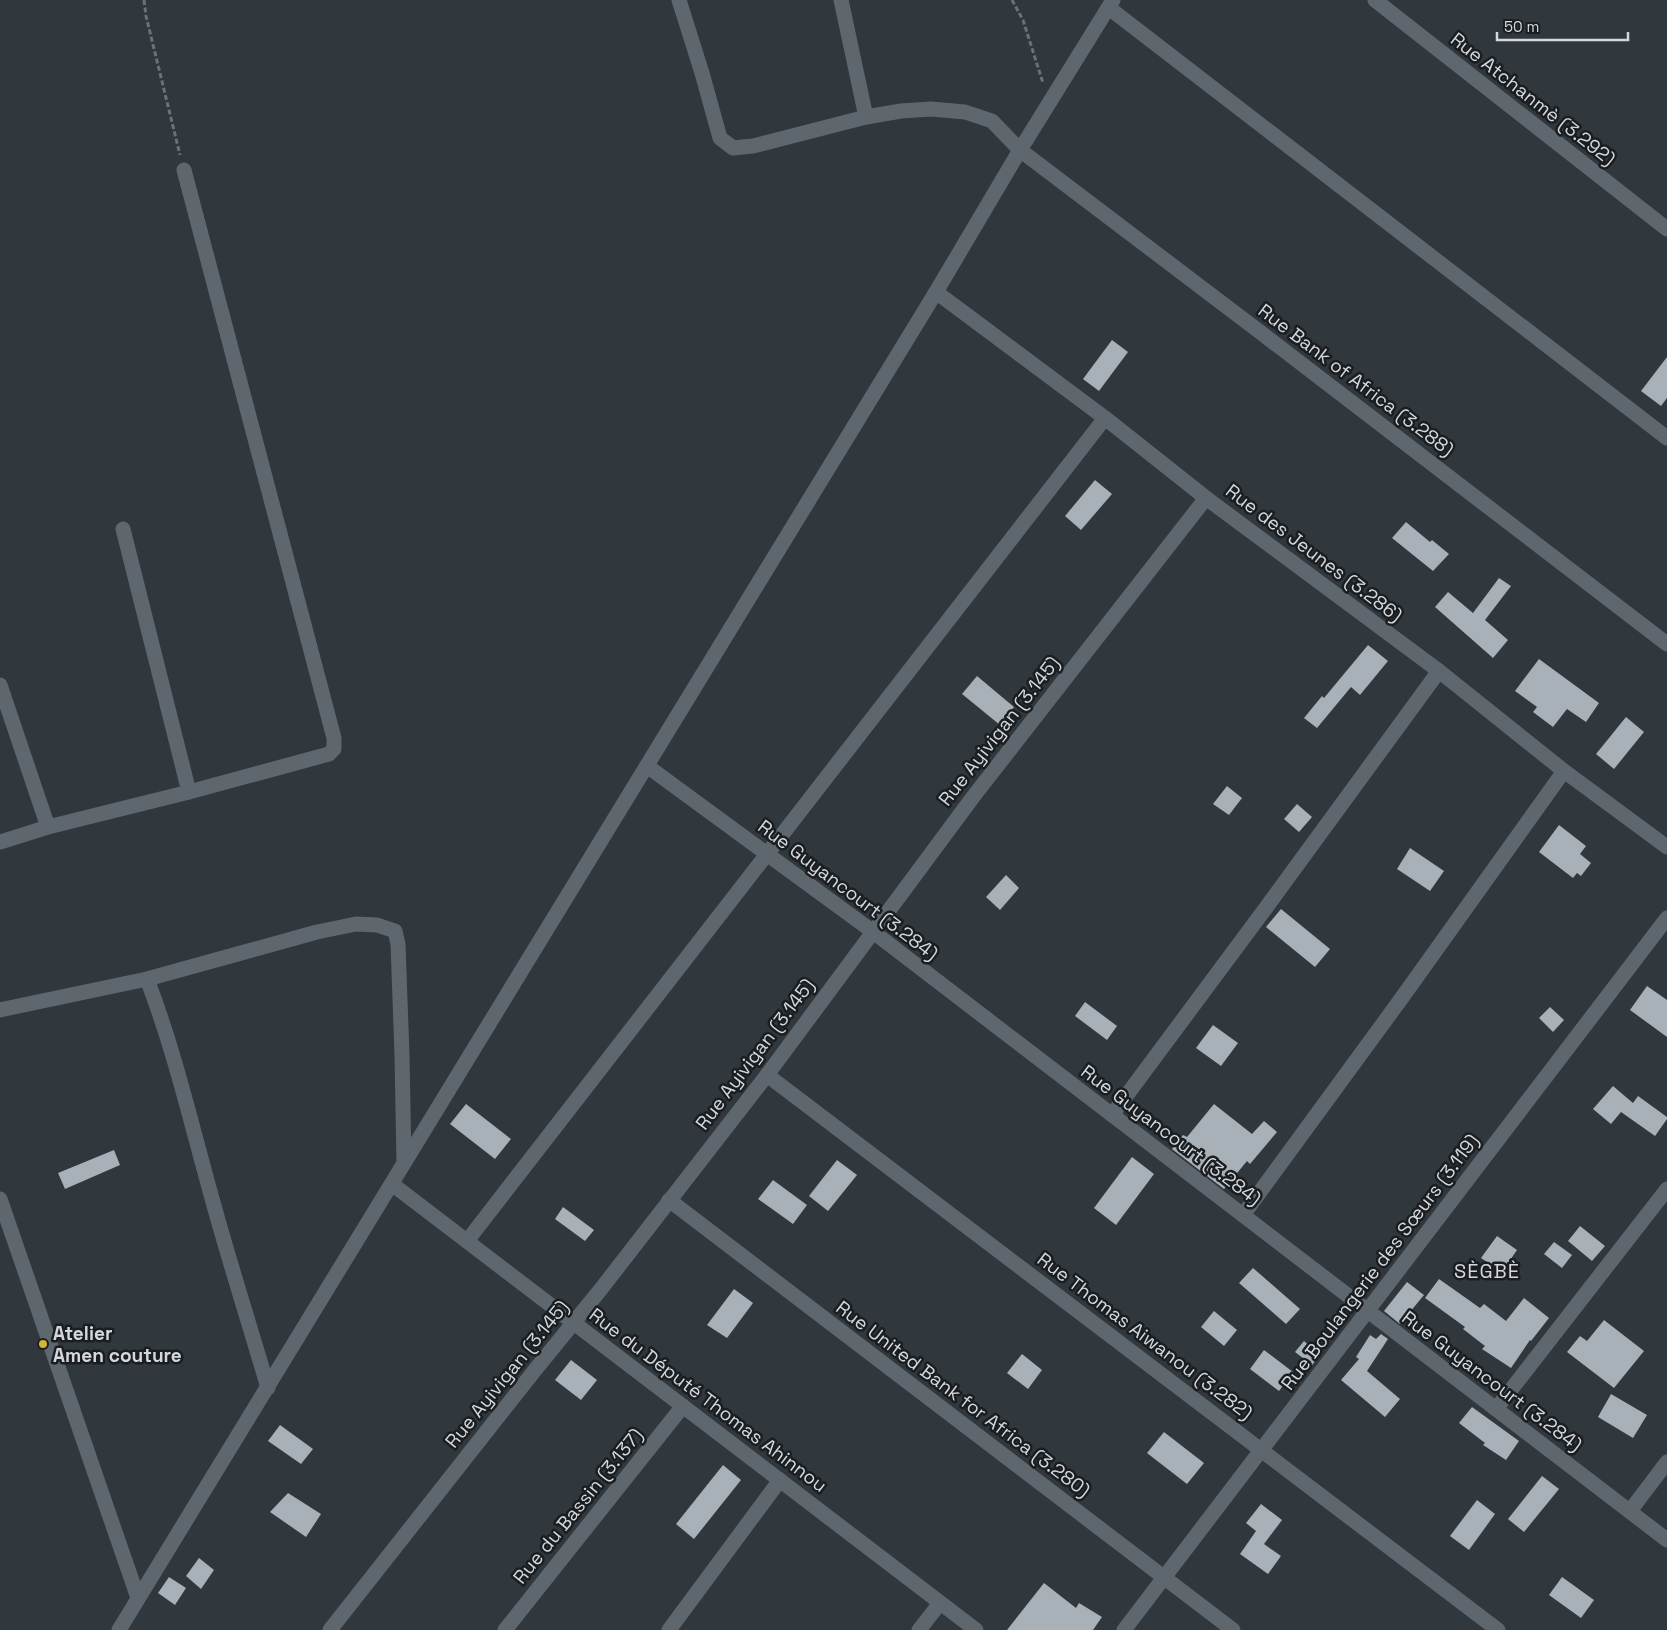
<svg xmlns="http://www.w3.org/2000/svg" width="1667" height="1630" viewBox="0 0 1667 1630" font-family="'Space Grotesk',sans-serif">
<style>
.building{fill:#a8b0b8}
.lines{fill:none;stroke-linecap:round;stroke-linejoin:round}
.path{stroke:#6b7177;stroke-width:3;stroke-dasharray:5 2.5;stroke-linecap:butt}
.street{stroke:#5f676e;stroke-width:15}
.secondary{stroke:#5f676e;stroke-width:15}
.poi-dot{fill:#d3b635;stroke:#1b1e21;stroke-width:2}
.labels{text-anchor:middle;dominant-baseline:central;stroke-width:5;stroke-linejoin:round;paint-order:stroke}
.street-label{font-size:19px;fill:#d4d8dc;stroke:#1b1e21}
.poi-label{font-size:19px;font-weight:bold;fill:#d4d8dc;stroke:#1b1e21;text-anchor:start}
.neighbourhood-label{font-size:20px;letter-spacing:1px;fill:#d4d8dc;stroke:#1b1e21}
</style>
<rect width="100%" height="100%" fill="#30373d"/>
<g class="building">
<path d="M 1112,340 L 1128,352 L 1099,391 L 1083,379 Z"/>
<path d="M 1667,357 L 1667,398 L 1661,406 L 1641,391 Z"/>
<path d="M 1095,480 L 1112,494 L 1081,530 L 1065,516 Z"/>
<path d="M 1406,522 L 1430,542 L 1432,540 L 1449,554 L 1433,571 L 1392,538 Z"/>
<path d="M 1499,578 L 1511,586 L 1485,620 L 1508,640 L 1493,658 L 1435,607 L 1448,592 L 1473,613 Z"/>
<path d="M 1368,645 L 1388,661 L 1360,695 L 1351,687 L 1317,728 L 1304,718 L 1322,696 L 1324,698 Z"/>
<path d="M 1539,659 L 1599,703 L 1586,722 L 1567,709 L 1553,727 L 1533,712 L 1537,707 L 1515,691 Z"/>
<path d="M 977,676 L 1014,707 L 1000,725 L 962,694 Z"/>
<path d="M 1626,717 L 1644,732 L 1614,769 L 1596,754 Z"/>
<path d="M 1227,786 L 1242,798 L 1229,815 L 1213,804 Z"/>
<path d="M 1297,804 L 1312,817 L 1299,832 L 1284,819 Z"/>
<path d="M 1559,825 L 1586,846 L 1580,854 L 1591,863 L 1581,876 L 1577,873 L 1573,878 L 1539,852 Z"/>
<path d="M 1410,848 L 1444,871 L 1430,891 L 1397,869 Z"/>
<path d="M 1006,875 L 1019,888 L 1000,910 L 986,897 Z"/>
<path d="M 1281,909 L 1330,949 L 1315,967 L 1266,927 Z"/>
<path d="M 1647,986 L 1667,1000 L 1667,1037 L 1630,1010 Z"/>
<path d="M 1085,1002 L 1117,1026 L 1107,1040 L 1075,1016 Z"/>
<path d="M 1550,1007 L 1564,1020 L 1553,1032 L 1539,1018 Z"/>
<path d="M 1213,1025 L 1238,1043 L 1221,1066 L 1196,1048 Z"/>
<path d="M 1613,1086 L 1633,1103 L 1638,1096 L 1667,1117 L 1667,1119 L 1655,1136 L 1621,1112 L 1611,1124 L 1593,1109 Z"/>
<path d="M 466,1104 L 511,1139 L 495,1159 L 450,1124 Z"/>
<path d="M 1214,1104 L 1252,1134 L 1264,1121 L 1277,1132 L 1250,1164 L 1247,1161 L 1224,1189 L 1172,1149 L 1183,1135 L 1187,1137 Z"/>
<path d="M 114,1150 L 120,1165 L 65,1189 L 58,1173 Z"/>
<path d="M 1132,1157 L 1154,1174 L 1116,1225 L 1094,1208 Z"/>
<path d="M 837,1160 L 857,1175 L 828,1211 L 809,1196 Z"/>
<path d="M 773,1180 L 807,1205 L 793,1224 L 758,1199 Z"/>
<path d="M 563,1207 L 594,1230 L 585,1241 L 555,1219 Z"/>
<path d="M 1580,1226 L 1605,1246 L 1592,1261 L 1568,1241 Z"/>
<path d="M 1497,1236 L 1517,1250 L 1502,1272 L 1481,1258 Z"/>
<path d="M 1554,1242 L 1572,1255 L 1562,1268 L 1544,1254 Z"/>
<path d="M 1253,1268 L 1300,1309 L 1286,1324 L 1239,1283 Z"/>
<path d="M 1439,1279 L 1480,1308 L 1484,1304 L 1506,1321 L 1524,1298 L 1549,1318 L 1531,1341 L 1530,1340 L 1511,1368 L 1482,1349 L 1485,1346 L 1463,1329 L 1465,1327 L 1425,1298 Z"/>
<path d="M 1407,1282 L 1424,1295 L 1400,1324 L 1384,1311 Z"/>
<path d="M 734,1289 L 753,1303 L 727,1338 L 707,1325 Z"/>
<path d="M 1214,1311 L 1237,1330 L 1224,1346 L 1201,1327 Z"/>
<path d="M 1604,1320 L 1644,1351 L 1614,1388 L 1567,1352 L 1580,1336 L 1587,1341 Z"/>
<path d="M 1381,1334 L 1388,1339 L 1367,1371 L 1400,1399 L 1385,1417 L 1341,1380 L 1359,1359 L 1356,1357 L 1370,1335 L 1376,1339 Z"/>
<path d="M 1304,1341 L 1320,1355 L 1312,1365 L 1295,1352 Z"/>
<path d="M 1264,1350 L 1293,1372 L 1279,1391 L 1250,1369 Z"/>
<path d="M 1022,1354 L 1042,1370 L 1028,1389 L 1007,1373 Z"/>
<path d="M 571,1360 L 597,1380 L 581,1400 L 555,1380 Z"/>
<path d="M 1611,1394 L 1647,1415 L 1633,1438 L 1598,1417 Z"/>
<path d="M 1472,1407 L 1519,1441 L 1506,1460 L 1483,1445 L 1485,1443 L 1459,1423 Z"/>
<path d="M 280,1425 L 313,1449 L 301,1464 L 268,1441 Z"/>
<path d="M 1164,1432 L 1204,1463 L 1187,1484 L 1147,1453 Z"/>
<path d="M 723,1465 L 741,1480 L 694,1539 L 676,1524 Z"/>
<path d="M 1542,1476 L 1559,1489 L 1524,1532 L 1508,1519 Z"/>
<path d="M 288,1493 L 321,1514 L 306,1537 L 270,1512 Z"/>
<path d="M 1477,1500 L 1495,1514 L 1469,1550 L 1450,1536 Z"/>
<path d="M 1261,1504 L 1282,1520 L 1264,1544 L 1281,1556 L 1268,1574 L 1240,1554 L 1256,1531 L 1246,1523 Z"/>
<path d="M 199,1558 L 214,1570 L 201,1589 L 186,1576 Z"/>
<path d="M 169,1577 L 186,1588 L 175,1605 L 158,1593 Z"/>
<path d="M 1562,1577 L 1594,1600 L 1581,1618 L 1549,1595 Z"/>
<path d="M 1044,1583 L 1076,1608 L 1079,1603 L 1102,1617 L 1093,1630 L 1007,1630 Z"/>
</g>
<g class="lines">
<g class="path">
<path d="M 144,0 L 146,16 L 180,155"/>
<path d="M 1012,0 L 1023,20 L 1043,83"/>
</g>
<g class="street">
<path d="M 679,0 L 702,73 L 720,138 L 733,148 L 753,146 L 866,117 L 901,111 L 931,109 L 965,112 L 992,121 L 1020,150 L 1260,332 L 1667,644"/>
<path d="M 841,0 L 866,117"/>
<path d="M 1375,0 L 1667,229"/>
<path d="M 1109,8 L 1667,438"/>
<path d="M 936,292 L 1105,418 L 1206,498 L 1439,671 L 1564,771 L 1667,847"/>
<path d="M 123,529 L 189,792"/>
<path d="M 0,685 L 48,827"/>
<path d="M 647,766 L 872,931 L 1667,1540"/>
<path d="M 0,842 L 48,827 L 189,792 L 329,754 L 334,749 L 334,738 L 184,170"/>
<path d="M 147,979 C 175,1052 192,1127 213,1202 C 230,1264 250,1326 268,1388"/>
<path d="M 0,1010 L 147,979 L 317,932 L 356,924 L 377,925 L 395,931 L 398,944 L 402,1055 L 404,1163"/>
<path d="M 767,1075 L 1498,1630"/>
<path d="M 1112,1115 L 1268,905 L 1439,671"/>
<path d="M 392,1184 L 976,1630"/>
<path d="M 669,1200 L 1233,1630"/>
<path d="M 1243,1215 L 1401,999 L 1564,771"/>
<path d="M 467,1241 L 1105,418"/>
<path d="M 1496,1409 L 1667,1189"/>
<path d="M 1630,1511 L 1667,1462"/>
<path d="M 119,1630 L 936,292 L 1020,150 L 1113,0"/>
<path d="M 330,1630 L 535,1370 L 601,1289 L 767,1075 L 973,797 L 1206,498"/>
<path d="M 505,1630 L 683,1406"/>
<path d="M 669,1630 L 780,1480"/>
<path d="M 919,1630 L 940,1603"/>
<path d="M 1124,1630 L 1667,918"/>
</g>
<path class="secondary" d="M 0,1199 L 138,1598"/>
</g>
<circle class="poi-dot" cx="43" cy="1344" r="5"/>
<g class="labels">
<g class="street-label">
<text transform="translate(1533 99) rotate(38)">Rue Atchanmè (3.292)</text>
<text transform="translate(1356 380) rotate(37)">Rue Bank of Africa (3.288)</text>
<text transform="translate(1314 553) rotate(37)">Rue des Jeunes (3.286)</text>
<text transform="translate(999 731) rotate(-52)">Rue Ayivigan (3.145)</text>
<text transform="translate(848 890) rotate(37)">Rue Guyancourt (3.284)</text>
<text transform="translate(755 1054) rotate(-53)">Rue Ayivigan (3.145)</text>
<text transform="translate(1171 1135) rotate(37)">Rue Guyancourt (3.284)</text>
<text transform="translate(1380 1262) rotate(-53)">Rue Boulangerie des Sœurs (3.119)</text>
<text transform="translate(1145 1336) rotate(37)">Rue Thomas Aiwanou (3.282)</text>
<text transform="translate(507 1374) rotate(-51)">Rue Ayivigan (3.145)</text>
<text transform="translate(1492 1381) rotate(37)">Rue Guyancourt (3.284)</text>
<text transform="translate(963 1399) rotate(37)">Rue United Bank for Africa (3.280)</text>
<text transform="translate(708 1400) rotate(37)">Rue du Député Thomas Ahinnou</text>
<text transform="translate(578 1506) rotate(-51)">Rue du Bassin (3.137)</text>
</g>
<g class="poi-label">
<text x="53" y="1333">Atelier<tspan x="53" dy="22">Amen couture</tspan></text>
</g>
<g class="neighbourhood-label">
<text x="1487" y="1271">SÈGBÈ</text>
</g>
</g>
<path d="M1497 32v8h131v-8" fill="none" stroke="#d4d8dc" stroke-width="2.5"/>
<text x="1504" y="32" font-size="15" fill="#d4d8dc" stroke="#1b1e21" stroke-width="4" paint-order="stroke">50 m</text>
</svg>
